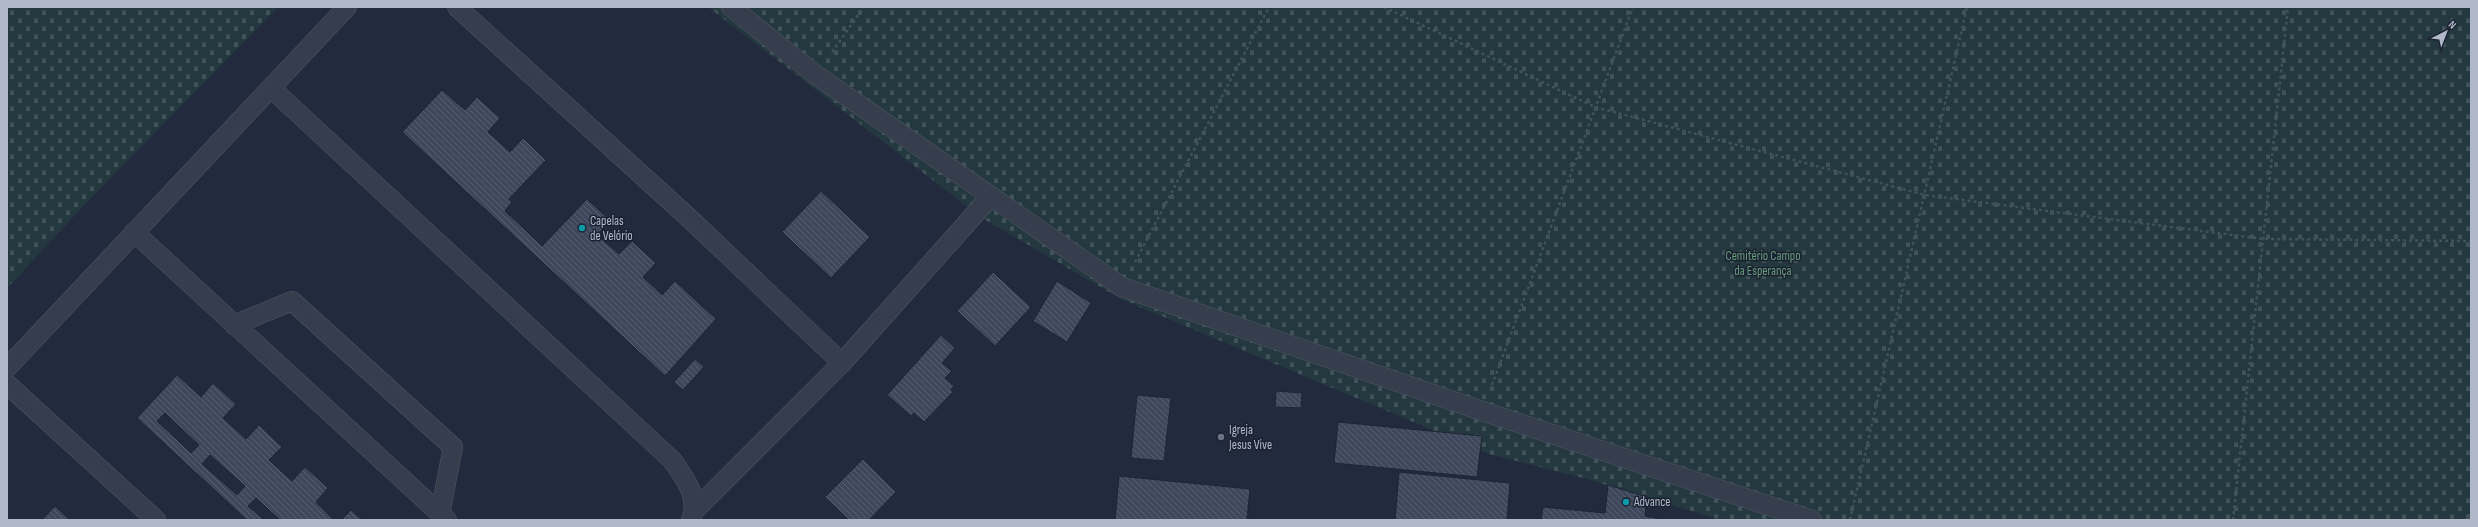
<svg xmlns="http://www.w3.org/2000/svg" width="2478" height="527" viewBox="0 0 2478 527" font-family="'Sofia Sans Condensed',sans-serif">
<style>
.cemetery{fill:url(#cemetery-stones)}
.building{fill:url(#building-back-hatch);stroke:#1d2434;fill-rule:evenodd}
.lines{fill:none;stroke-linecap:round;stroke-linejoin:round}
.service-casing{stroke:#515868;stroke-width:20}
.path{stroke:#3f5459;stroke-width:2.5;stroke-dasharray:3 3;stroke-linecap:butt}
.service{stroke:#363d4d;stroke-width:19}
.culture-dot{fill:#0f9aa8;stroke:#1b2232;stroke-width:1.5}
.worship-dot{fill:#6b7280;stroke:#1b2232;stroke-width:1.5}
.labels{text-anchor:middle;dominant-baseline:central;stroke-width:3;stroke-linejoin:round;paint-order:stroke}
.poi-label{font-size:13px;fill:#b1b8c9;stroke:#1b2232;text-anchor:start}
.park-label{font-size:13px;fill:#679b79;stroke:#1b2232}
</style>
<defs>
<pattern id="cemetery-stones" width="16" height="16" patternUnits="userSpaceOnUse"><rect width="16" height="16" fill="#24383f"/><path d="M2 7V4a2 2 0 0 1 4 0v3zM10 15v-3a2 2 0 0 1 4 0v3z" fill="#415359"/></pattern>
<pattern id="building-back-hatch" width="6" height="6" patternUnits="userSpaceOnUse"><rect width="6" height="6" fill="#3d485d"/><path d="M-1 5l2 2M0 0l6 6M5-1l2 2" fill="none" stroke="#576073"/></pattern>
</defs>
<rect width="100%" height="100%" fill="#222a3e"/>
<g class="cemetery">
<path d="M 7,7 L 278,7 L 93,196 L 7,288 Z"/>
<path d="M 708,7 L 2471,7 L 2471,520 L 1721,520 L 1587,479 L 1492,455 L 1121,299 L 982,218 Z"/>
</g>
<g class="building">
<path d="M 442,90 L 465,110 L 477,97 L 500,118 L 488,132 L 510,152 L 523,138 L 546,160 L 509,199 L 512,202 L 505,211 L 542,246 L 587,199 L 611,221 L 597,235 L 619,254 L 632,241 L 656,263 L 643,277 L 662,295 L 675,281 L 716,319 L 665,376 L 402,132 ZM 429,128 L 462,159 L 455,165 L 423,135 ZM 475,169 L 508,200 L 502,207 L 468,177 ZM 585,274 L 617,304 L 611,312 L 578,282 Z"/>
<path d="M 442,90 L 465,110 L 477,97 L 500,118 L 488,132 L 510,152 L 523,138 L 546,160 L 509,199 L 512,202 L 505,211 L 542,246 L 587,199 L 611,221 L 597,235 L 619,254 L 632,241 L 656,263 L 643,277 L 662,295 L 675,281 L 716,319 L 665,376 L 402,132 Z"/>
<path d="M 821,191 L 870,237 L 831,278 L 782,232 Z"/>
<path d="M 993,272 L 1031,307 L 995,346 L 957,311 Z"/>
<path d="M 1057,281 L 1091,303 L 1067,342 L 1033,321 Z"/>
<path d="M 941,335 L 955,348 L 942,363 L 952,371 L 945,378 L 954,386 L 951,390 L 953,392 L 924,422 L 914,413 L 911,416 L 887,395 Z"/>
<path d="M 695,359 L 704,367 L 683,390 L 674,382 Z"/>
<path d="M 177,375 L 201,397 L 213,383 L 236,404 L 223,418 L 246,439 L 259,425 L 282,447 L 269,460 L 292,481 L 305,467 L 328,488 L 316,502 L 334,520 L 280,520 L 256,498 L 248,506 L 264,520 L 247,520 L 137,418 ZM 165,413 L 199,445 L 191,453 L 157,421 ZM 210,455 L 245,486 L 237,495 L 202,464 Z"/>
<path d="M 1276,391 L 1302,393 L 1301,408 L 1275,407 Z"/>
<path d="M 1137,395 L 1171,398 L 1164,461 L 1131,458 Z"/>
<path d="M 1338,422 L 1482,436 L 1477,477 L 1334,463 Z"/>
<path d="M 863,459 L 896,492 L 869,520 L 849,520 L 825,497 Z"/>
<path d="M 1399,472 L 1510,483 L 1507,520 L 1395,520 Z"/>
<path d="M 1119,476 L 1250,489 L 1247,520 L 1115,520 Z"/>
<path d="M 1608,485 L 1647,497 L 1645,516 L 1668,520 L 1541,520 L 1543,507 L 1605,513 Z"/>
<path d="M 55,506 L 70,520 L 42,520 Z"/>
<path d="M 351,510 L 362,520 L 341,520 Z"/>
</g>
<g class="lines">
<g class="service-casing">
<g id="service">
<path d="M 457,7 L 689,218 L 842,363"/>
<path d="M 731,7 L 816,75 L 1122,287 L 1482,411 L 1812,520"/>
<path d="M 271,88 L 672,460 C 685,478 700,498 691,520"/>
<path d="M 134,232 L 447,520"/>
<path d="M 234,325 L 292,301 L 453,447 L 440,514"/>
<path d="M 7,368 L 347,7"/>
<path d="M 7,384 L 156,520"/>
<path d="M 695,510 L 842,363 L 991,196"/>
</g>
</g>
<g class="path">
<path d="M 1384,7 L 1595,107 L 1925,195 L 2263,239 L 2471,241"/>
<path d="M 832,52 L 864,7"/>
<path d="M 1135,262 L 1269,7"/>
<path d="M 1492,385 L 1633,7"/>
<path d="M 1850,520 L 1967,7"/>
<path d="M 2233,520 L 2288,7"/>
</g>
<use href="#service" class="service"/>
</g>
<g class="culture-dot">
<circle cx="582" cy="228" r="4"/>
<circle cx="1626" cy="502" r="4"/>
</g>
<circle class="worship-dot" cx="1221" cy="437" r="4"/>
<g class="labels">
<g class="poi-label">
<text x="590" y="221">Capelas<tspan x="590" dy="15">de Velório</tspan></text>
<text x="1229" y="430">Igreja<tspan x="1229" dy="15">Jesus Vive</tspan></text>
<text x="1634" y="502">Advance</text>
</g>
<g class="park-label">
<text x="1763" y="256">Cemitério Campo<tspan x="1763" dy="15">da Esperança</tspan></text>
</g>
</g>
<rect width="2478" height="527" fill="none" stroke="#b1b8c9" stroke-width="16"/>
<g transform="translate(2446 32) rotate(42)" stroke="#1b2232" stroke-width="3" paint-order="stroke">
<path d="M0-3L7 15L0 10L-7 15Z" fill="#b1b8c9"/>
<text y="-6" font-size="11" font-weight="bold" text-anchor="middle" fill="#b1b8c9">N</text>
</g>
</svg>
